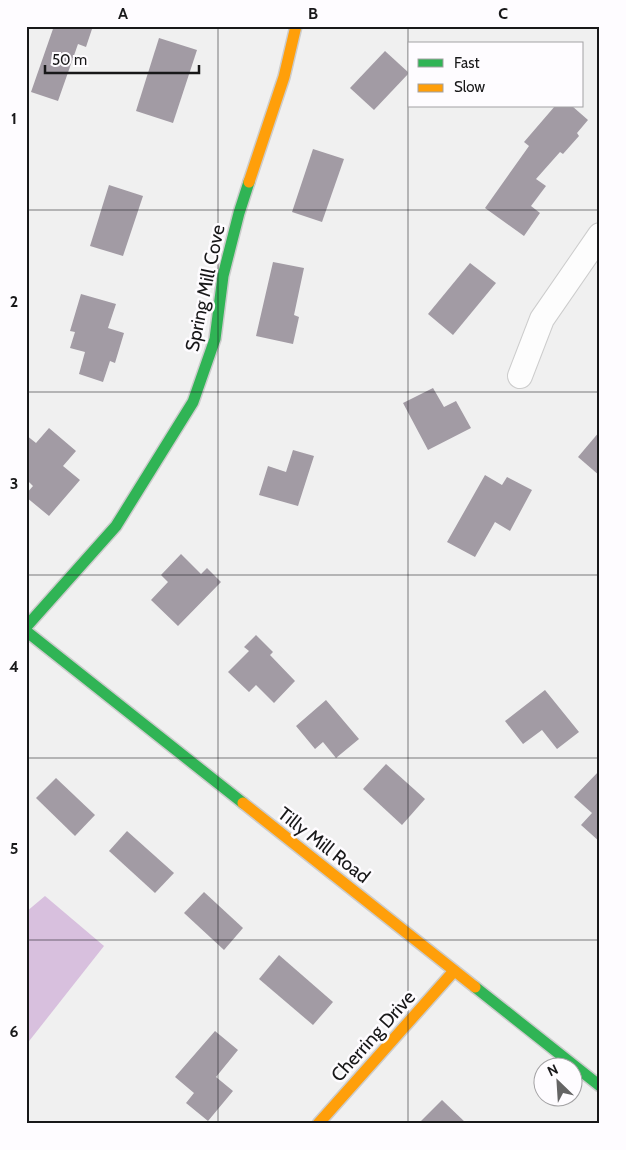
<svg xmlns="http://www.w3.org/2000/svg" width="626" height="1150" viewBox="0 0 626 1150" font-family="Cabin,sans-serif">
<style>
.forest{fill:#d8c0de}
.building{fill:#a29ba4}
.lines{fill:none;stroke-linecap:round;stroke-linejoin:round}
.street-casing{stroke:#ccc;stroke-width:26}
.fast-casing{stroke:#ccc;stroke-width:14}
.slow-casing{stroke:#ccc;stroke-width:14}
.street{stroke:#fdfdfd;stroke-width:24}
.fast{stroke:#30b455;stroke-width:11}
.slow{stroke:#ff9f0a;stroke-width:11}
.grid{fill:none;stroke:#181819;stroke-width:1;stroke-opacity:0.55}
.labels{text-anchor:middle;dominant-baseline:central;stroke-width:5;stroke-linejoin:round;paint-order:stroke}
.street-label{font-size:19px;fill:#181819;stroke:#fefcff}
.neatline{fill:none;stroke:#181819;stroke-width:2}
.grid-label{font-size:16px;text-anchor:middle;font-weight:bold;fill:#181819}
</style>
<rect width="100%" height="100%" fill="#f0f0f0"/>
<path class="forest" d="M 45,896 L 104,946 L 26,1045 L 26,912 Z"/>
<g class="building">
<path d="M 54,26 L 93,26 L 86,47 L 78,44 L 58,101 L 31,92 Z"/>
<path d="M 159,38 L 197,50 L 173,123 L 136,111 Z"/>
<path d="M 385,51 L 409,73 L 374,110 L 350,88 Z"/>
<path d="M 555,106 L 572,106 L 588,120 L 577,133 L 579,136 L 563,154 L 560,152 L 536,179 L 546,186 L 531,206 L 540,213 L 524,236 L 485,208 L 529,146 L 524,142 Z"/>
<path d="M 313,149 L 344,159 L 322,222 L 292,212 Z"/>
<path d="M 109,185 L 143,196 L 123,256 L 90,246 Z"/>
<path d="M 273,262 L 304,268 L 294,315 L 299,317 L 293,344 L 256,336 Z"/>
<path d="M 470,263 L 496,283 L 453,335 L 428,314 Z"/>
<path d="M 81,294 L 116,304 L 108,328 L 124,333 L 115,363 L 110,361 L 103,382 L 79,374 L 85,352 L 70,348 L 75,332 L 70,331 Z"/>
<path d="M 433,388 L 444,407 L 456,401 L 471,428 L 428,450 L 403,403 Z"/>
<path d="M 49,428 L 76,451 L 63,466 L 80,480 L 49,516 L 26,497 L 26,494 L 33,486 L 26,479 L 26,435 L 36,443 Z"/>
<path d="M 600,431 L 600,476 L 578,457 Z"/>
<path d="M 293,450 L 314,456 L 298,506 L 259,495 L 268,466 L 286,472 Z"/>
<path d="M 485,475 L 502,485 L 507,477 L 532,490 L 510,531 L 495,522 L 475,557 L 447,542 Z"/>
<path d="M 181,554 L 201,574 L 207,568 L 221,582 L 178,626 L 151,600 L 168,582 L 161,575 Z"/>
<path d="M 256,635 L 273,652 L 270,655 L 295,681 L 274,703 L 256,685 L 249,692 L 228,672 L 249,651 L 244,647 Z"/>
<path d="M 545,690 L 579,732 L 557,749 L 542,730 L 523,744 L 505,721 Z"/>
<path d="M 326,700 L 359,739 L 336,758 L 323,742 L 315,749 L 296,726 Z"/>
<path d="M 386,764 L 425,799 L 402,825 L 363,789 Z"/>
<path d="M 600,770 L 600,842 L 581,825 L 592,813 L 574,797 Z"/>
<path d="M 56,778 L 95,815 L 75,836 L 36,798 Z"/>
<path d="M 127,831 L 174,873 L 155,893 L 109,851 Z"/>
<path d="M 204,892 L 243,928 L 224,950 L 184,913 Z"/>
<path d="M 279,955 L 333,1002 L 313,1025 L 259,979 Z"/>
<path d="M 215,1031 L 238,1050 L 216,1077 L 233,1091 L 208,1121 L 186,1103 L 194,1093 L 175,1077 Z"/>
<path d="M 442,1100 L 467,1124 L 418,1124 Z"/>
</g>
<g class="lines">
<g class="street-casing">
<path id="street" d="M 520,376 L 542,319 L 600,235"/>
</g>
<g class="fast-casing">
<g id="fast">
<path d="M 26,627 L 116,526 L 193,402 L 215,339 L 223,276 L 239,213 L 249,182"/>
<path d="M 26,631 L 243,803"/>
<path d="M 475,987 L 600,1086"/>
</g>
</g>
<g class="slow-casing">
<g id="slow">
<path d="M 249,182 L 284,77 L 296,26"/>
<path d="M 243,803 L 475,987"/>
<path d="M 318,1124 L 454,971"/>
</g>
</g>
<use href="#street" class="street"/>
<use href="#fast" class="fast"/>
<use href="#slow" class="slow"/>
</g>
<path class="grid" d="M 218,26 L 218,1124M 408,26 L 408,1124M 26,210 L 600,210M 26,392 L 600,392M 26,575 L 600,575M 26,758 L 600,758M 26,940 L 600,940"/>
<g class="labels">
<g class="street-label">
<text transform="translate(205 288) rotate(-78)">Spring Mill Cove</text>
<text transform="translate(324 845) rotate(38)">Tilly Mill Road</text>
<text transform="translate(373 1036) rotate(-48)">Cherring Drive</text>
</g>
</g>
<rect width="626" height="1150" fill="none" stroke="#fefcff" stroke-width="55"/>
<rect x="408" y="42" width="175" height="65" fill="#fefcff" stroke="#a2a1a3"/>
<rect x="418" y="59" width="25" height="8" fill="#30b455" stroke="#a2a1a3"/>
<text x="454" y="68" font-size="15" fill="#181819">Fast</text>
<rect x="418" y="84" width="25" height="8" fill="#ff9f0a" stroke="#a2a1a3"/>
<text x="454" y="92" font-size="15" fill="#181819">Slow</text>
<g transform="translate(558 1082) rotate(335)"><circle r="24" fill="#fefcff" stroke="#a2a1a3"/>
<path d="M0-4L9 19L0 12L-9 19Z" fill="#646464"/>
<text y="-8" font-size="14" font-weight="bold" text-anchor="middle" fill="#181819">N</text>
</g>
<path d="M45 65v8h154v-8" fill="none" stroke="#181819" stroke-width="2.5"/>
<text x="52" y="65" font-size="15" fill="#181819" stroke="#fefcff" stroke-width="4" paint-order="stroke">50 m</text>
<rect x="28" y="28" width="570" height="1094" class="neatline"/>
<g class="grid-label">
<text x="123" y="19">A</text>
<text x="313" y="19">B</text>
<text x="503" y="19">C</text>
<text x="14" y="124">1</text>
<text x="14" y="307">2</text>
<text x="14" y="489">3</text>
<text x="14" y="672">4</text>
<text x="14" y="854">5</text>
<text x="14" y="1037">6</text>
</g>
</svg>
